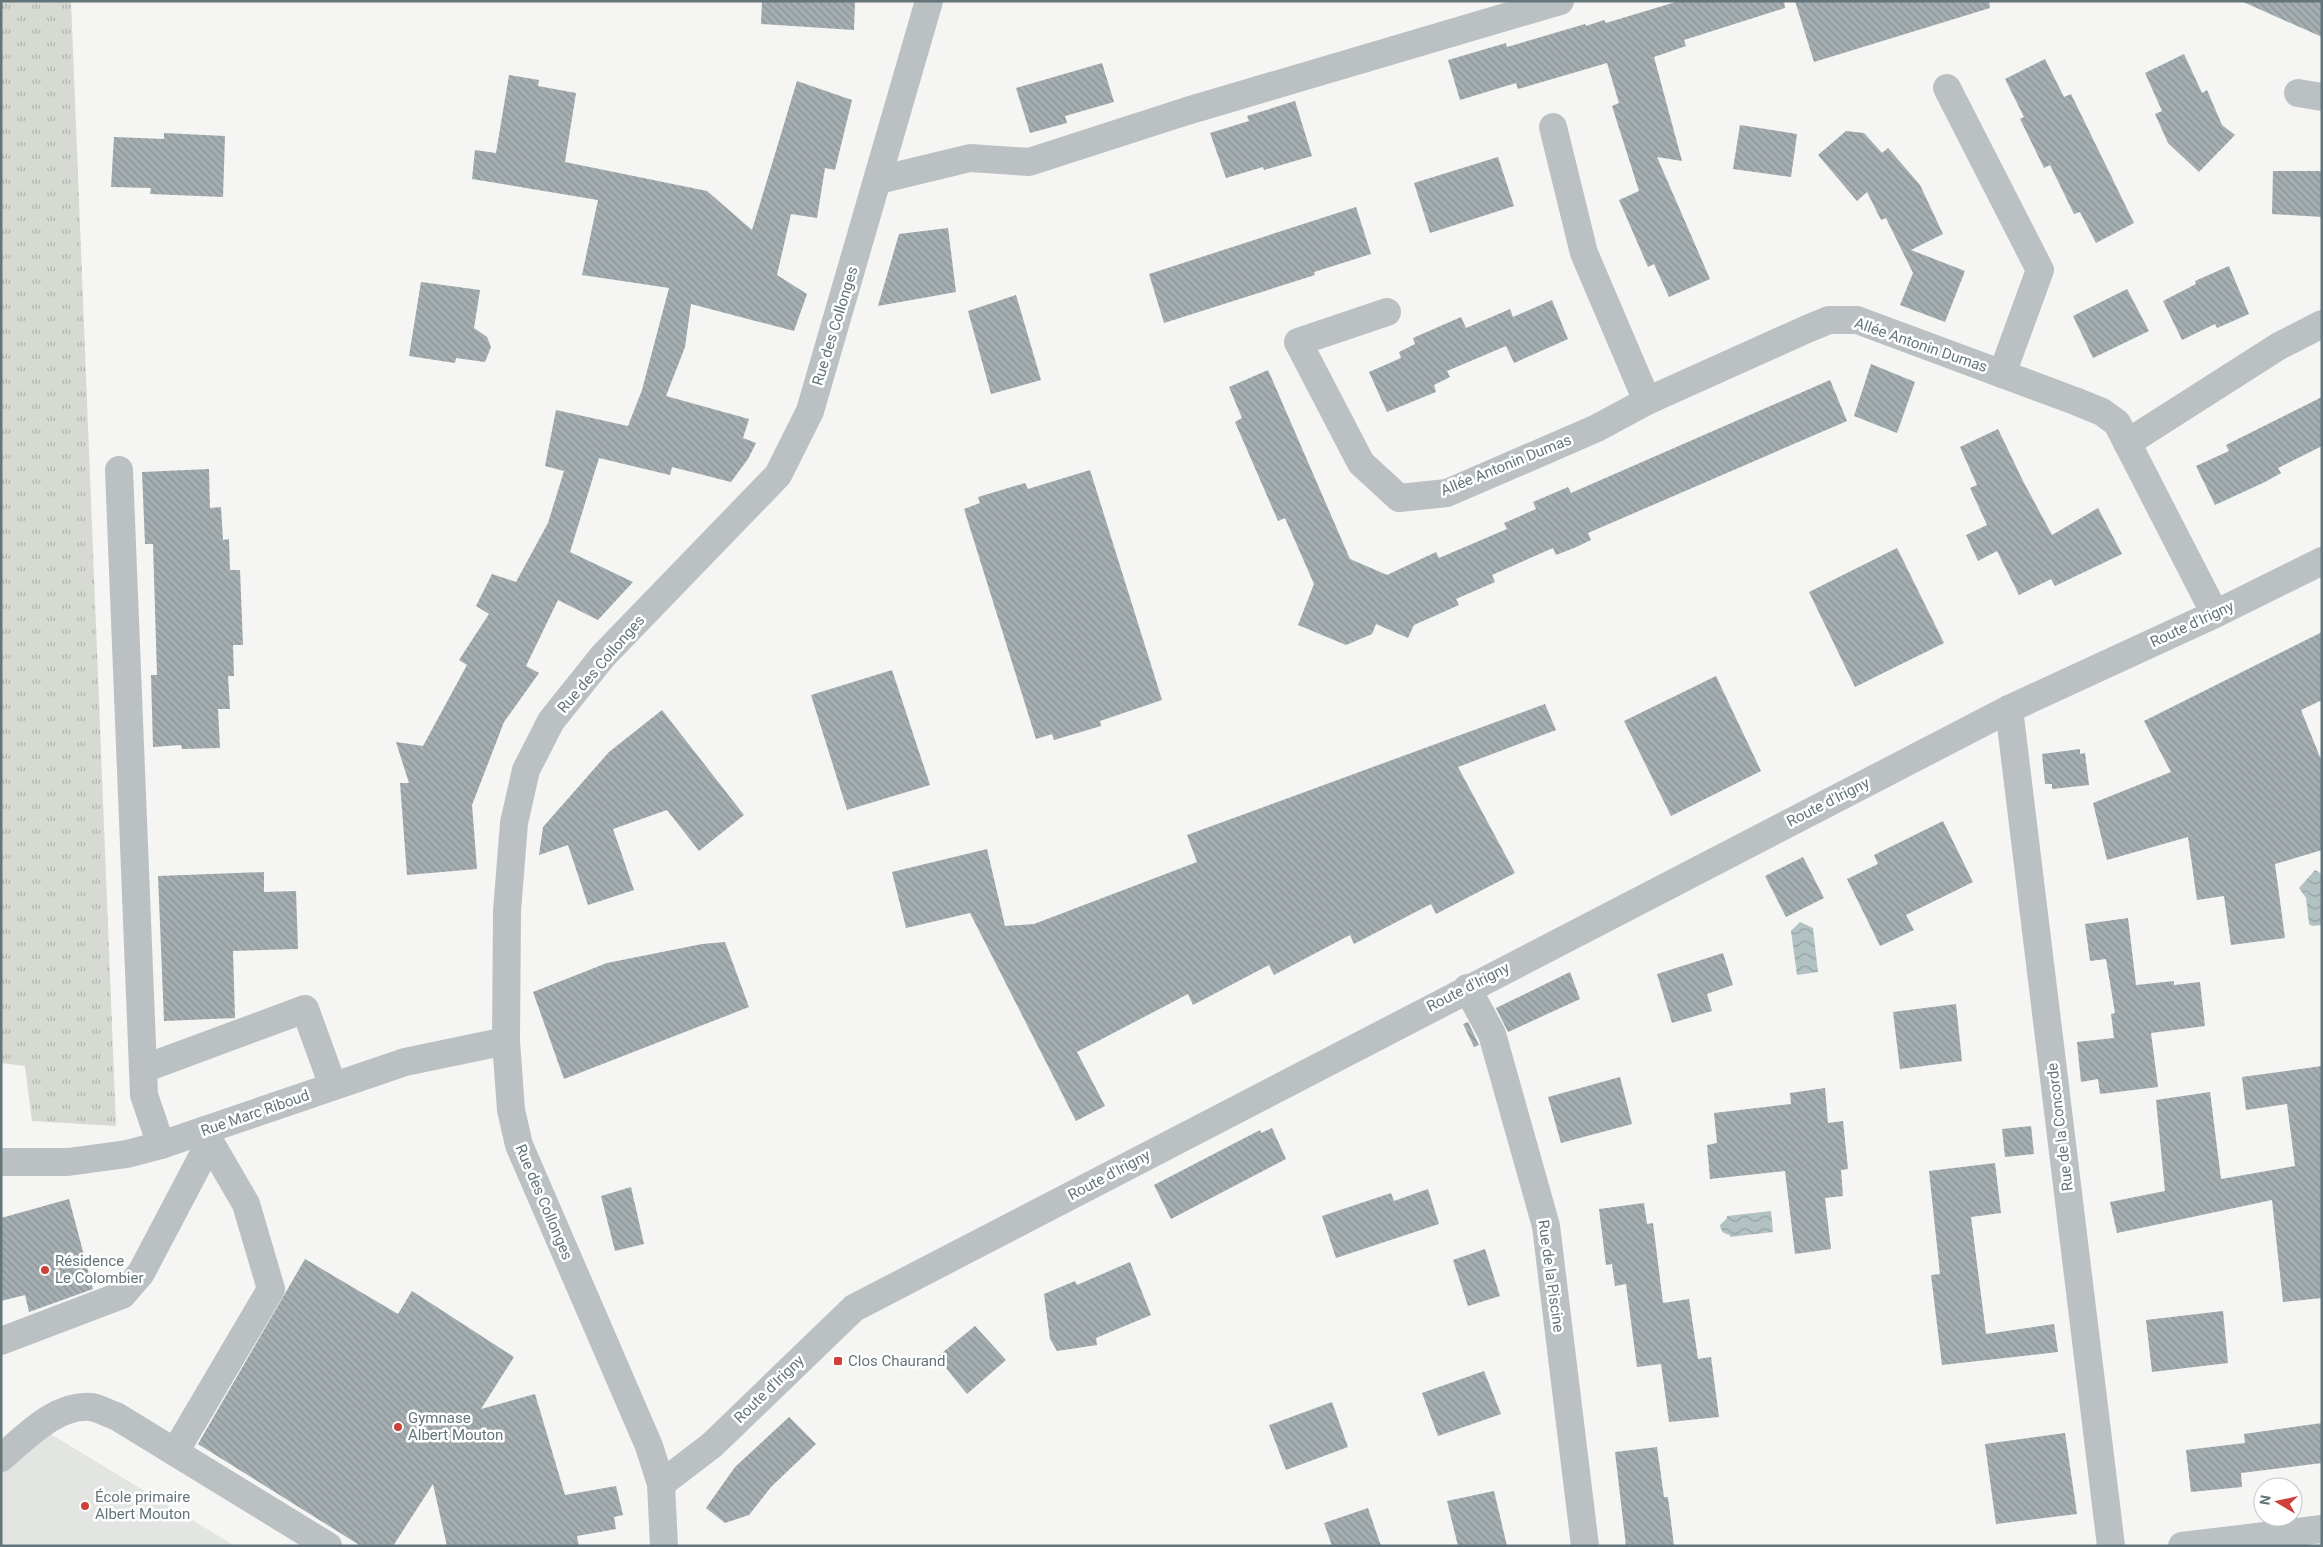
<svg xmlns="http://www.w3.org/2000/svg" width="2323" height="1547" viewBox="0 0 2323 1547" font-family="Roboto,sans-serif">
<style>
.built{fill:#e3e5e3}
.grass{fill:url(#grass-tufts)}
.water{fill:url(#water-waves)}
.building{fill:url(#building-back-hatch)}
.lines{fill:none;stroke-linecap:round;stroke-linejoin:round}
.minor{stroke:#bbc0c2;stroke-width:28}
.poi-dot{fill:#ce413a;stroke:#fff;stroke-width:2}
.labels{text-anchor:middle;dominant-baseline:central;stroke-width:5;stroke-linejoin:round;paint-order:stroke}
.street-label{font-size:15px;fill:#64757a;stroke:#fff}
.poi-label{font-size:15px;fill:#64757a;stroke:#fff;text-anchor:start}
</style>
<defs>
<pattern id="grass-tufts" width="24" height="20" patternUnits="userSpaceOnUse" patternTransform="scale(1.25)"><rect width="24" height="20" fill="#d6dad2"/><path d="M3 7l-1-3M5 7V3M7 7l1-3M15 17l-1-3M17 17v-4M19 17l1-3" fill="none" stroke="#b1b5af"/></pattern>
<pattern id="water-waves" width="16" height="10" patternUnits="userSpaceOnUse" patternTransform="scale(1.25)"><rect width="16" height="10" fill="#b2c1c1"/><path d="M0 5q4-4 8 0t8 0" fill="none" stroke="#94a1a2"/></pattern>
<pattern id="building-back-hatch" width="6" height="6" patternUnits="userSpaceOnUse" patternTransform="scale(1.25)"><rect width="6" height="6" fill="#a5aeb1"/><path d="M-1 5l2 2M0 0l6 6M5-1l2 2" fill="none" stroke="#8a9295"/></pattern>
</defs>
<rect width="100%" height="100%" fill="#f5f5f3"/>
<path class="built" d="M 49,1433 L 235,1546 L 1,1546 L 1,1466 Z"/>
<path class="grass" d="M 1,1 L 71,1 L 116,1126 L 32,1121 L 25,1066 L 1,1063 Z"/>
<g class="water">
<path d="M 2315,870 L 2322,874 L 2322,925 L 2312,926 L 2309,924 L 2306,898 L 2299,888 Z"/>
<path d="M 1800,922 L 1813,928 L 1818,972 L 1797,975 L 1791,931 Z"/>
<path d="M 1771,1211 L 1773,1232 L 1730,1237 L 1730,1235 C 1723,1234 1721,1231 1720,1225 L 1727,1218 L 1727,1216 Z"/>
</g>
<g class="building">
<path d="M 762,1 L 855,1 L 854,30 L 761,24 Z"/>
<path d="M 1679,1 L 1784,1 L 1785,8 L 1684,40 L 1686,46 L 1654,57 L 1682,161 L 1657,157 L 1710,279 L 1669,297 L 1654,264 L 1648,267 L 1619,200 L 1639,191 L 1612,106 L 1619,103 L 1607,63 L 1518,89 L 1516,83 L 1460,100 L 1448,60 L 1506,43 L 1507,47 L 1585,24 L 1586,26 L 1604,20 L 1606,23 Z"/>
<path d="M 1795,1 L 1989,1 L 1990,8 L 1814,62 Z"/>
<path d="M 2241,1 L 2322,1 L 2322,37 Z"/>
<path d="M 2184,54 L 2202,93 L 2207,90 L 2222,125 L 2235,135 L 2199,172 L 2168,143 L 2155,114 L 2162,111 L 2145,73 Z"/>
<path d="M 2045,59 L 2064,97 L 2071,94 L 2134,223 L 2096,243 L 2080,212 L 2074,214 L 2050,165 L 2044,168 L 2020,119 L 2024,117 L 2005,79 Z"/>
<path d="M 1102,63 L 1114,102 L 1065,116 L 1067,123 L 1030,133 L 1016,88 Z"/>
<path d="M 509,75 L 539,80 L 538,86 L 576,93 L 565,162 L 707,191 L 752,230 L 797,81 L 852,100 L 835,170 L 825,168 L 817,218 L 791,214 L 777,275 L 807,294 L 794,331 L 691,304 L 685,347 L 666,396 L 749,419 L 743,438 L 756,443 L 748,459 L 731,482 L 672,467 L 670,475 L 599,458 L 570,552 L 633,582 L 598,620 L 558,600 L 526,666 L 539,673 L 504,722 L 472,805 L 477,869 L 407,875 L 400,783 L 409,783 L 396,742 L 423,746 L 467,665 L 459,660 L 489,614 L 476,606 L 492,574 L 516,582 L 548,523 L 564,471 L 545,466 L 556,410 L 628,426 L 642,390 L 669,288 L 582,275 L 598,200 L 472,179 L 475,150 L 496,153 Z"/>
<path d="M 1295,101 L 1312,156 L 1264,170 L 1263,167 L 1226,178 L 1210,133 L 1249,121 L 1247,116 Z"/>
<path d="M 1740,125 L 1797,134 L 1791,177 L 1733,169 Z"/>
<path d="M 1846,131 L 1864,133 L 1882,153 L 1888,148 L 1920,185 L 1943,234 L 1911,250 L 1965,271 L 1945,322 L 1900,305 L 1913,273 L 1886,218 L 1881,220 L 1867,192 L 1857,201 L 1818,155 Z"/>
<path d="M 164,133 L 225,136 L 223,197 L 150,194 L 151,188 L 111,187 L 114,137 L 164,139 Z"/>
<path d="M 1498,157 L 1514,206 L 1430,233 L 1414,183 Z"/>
<path d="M 2273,171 L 2322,171 L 2322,217 L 2272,214 Z"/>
<path d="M 1356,207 L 1371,254 L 1314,272 L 1315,275 L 1164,323 L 1149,274 Z"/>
<path d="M 948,228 L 956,292 L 878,306 L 899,234 Z"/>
<path d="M 2229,266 L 2249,314 L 2217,328 L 2215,324 L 2182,340 L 2163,301 L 2196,284 L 2195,281 Z"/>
<path d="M 421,282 L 480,290 L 474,328 L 487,337 L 491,347 L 485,362 L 456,358 L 455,363 L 409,356 Z"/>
<path d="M 2127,289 L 2149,331 L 2093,358 L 2073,316 Z"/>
<path d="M 1016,295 L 1041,380 L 991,394 L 968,311 Z"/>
<path d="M 1552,300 L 1568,339 L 1514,363 L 1506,346 L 1447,371 L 1450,377 L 1434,385 L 1436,392 L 1387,412 L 1369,372 L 1401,358 L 1399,352 L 1415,344 L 1413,338 L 1461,317 L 1466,328 L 1510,309 L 1513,317 Z"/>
<path d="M 1871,364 L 1915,382 L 1897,433 L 1854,416 Z"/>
<path d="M 1268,370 L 1350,559 L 1387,575 L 1436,552 L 1439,558 L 1507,529 L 1504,523 L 1536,509 L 1533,502 L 1568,487 L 1571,493 L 1830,380 L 1847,421 L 1588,533 L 1591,540 L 1574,548 L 1556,555 L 1553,548 L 1492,575 L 1495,582 L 1456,599 L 1459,605 L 1414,625 L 1408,638 L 1376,624 L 1372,634 L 1346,645 L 1298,625 L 1314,584 L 1285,518 L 1278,521 L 1235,422 L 1242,418 L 1229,387 Z"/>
<path d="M 2322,397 L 2322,446 L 2278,468 L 2281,473 L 2265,482 L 2215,505 L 2196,466 L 2229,451 L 2226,445 Z"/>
<path d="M 1998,429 L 2023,481 L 2052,535 L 2098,508 L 2122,554 L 2055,586 L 2051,579 L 2019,595 L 1997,551 L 1978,561 L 1966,535 L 1987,525 L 1970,488 L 1977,485 L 1960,447 Z"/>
<path d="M 209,469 L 210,508 L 221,507 L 223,540 L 229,539 L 230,570 L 240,570 L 243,645 L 233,645 L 234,676 L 228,676 L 230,709 L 218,709 L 220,748 L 182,749 L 181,745 L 153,747 L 151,675 L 157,675 L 153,544 L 145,544 L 142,472 Z"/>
<path d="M 1090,470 L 1162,700 L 1100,721 L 1101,726 L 1054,740 L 1052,734 L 1036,739 L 964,509 L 980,503 L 978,497 L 1025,483 L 1028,489 Z"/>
<path d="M 1897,548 L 1944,643 L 1855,687 L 1809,592 Z"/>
<path d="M 2322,632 L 2322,700 L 2301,710 L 2322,762 L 2322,850 L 2275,864 L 2285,938 L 2231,945 L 2224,896 L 2197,900 L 2188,837 L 2107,860 L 2093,803 L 2171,772 L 2144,721 Z"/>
<path d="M 892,670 L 930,785 L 847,810 L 811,695 Z"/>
<path d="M 1716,676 L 1761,771 L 1671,816 L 1624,721 Z"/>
<path d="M 1545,704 L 1556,730 L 1458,767 L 1515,873 L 1436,914 L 1431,904 L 1354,944 L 1350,935 L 1274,975 L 1269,965 L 1193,1005 L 1188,994 L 1077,1052 L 1105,1106 L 1076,1121 L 970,913 L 906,928 L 892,872 L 987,849 L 1005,926 L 1034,924 L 1197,862 L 1187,835 Z"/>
<path d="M 662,710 L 744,815 L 699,851 L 667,810 L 613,829 L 634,890 L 588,905 L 568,845 L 539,855 L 543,827 L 609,752 Z"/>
<path d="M 2080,749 L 2080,754 L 2085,753 L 2089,785 L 2052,789 L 2052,784 L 2045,784 L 2042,754 Z"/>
<path d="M 1943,821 L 1973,882 L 1906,915 L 1914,930 L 1880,946 L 1847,879 L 1878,864 L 1874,855 Z"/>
<path d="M 1803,857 L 1824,898 L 1786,917 L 1765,876 Z"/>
<path d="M 264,872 L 264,892 L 296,891 L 298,949 L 233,951 L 235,1018 L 164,1021 L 158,876 Z"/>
<path d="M 2128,918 L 2136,985 L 2174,981 L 2174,985 L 2200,982 L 2205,1026 L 2151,1033 L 2158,1087 L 2100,1094 L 2098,1079 L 2081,1082 L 2077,1042 L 2114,1038 L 2111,1014 L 2115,1013 L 2106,959 L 2090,961 L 2085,924 Z"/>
<path d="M 725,942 L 749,1007 L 564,1079 L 533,992 L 607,963 L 702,944 Z"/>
<path d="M 1723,953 L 1733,985 L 1707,994 L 1712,1011 L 1672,1023 L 1657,974 Z"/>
<path d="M 1570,972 L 1580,999 L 1508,1032 L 1496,1008 Z"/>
<path d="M 1956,1004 L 1962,1061 L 1900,1069 L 1893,1012 Z"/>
<path d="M 1468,1022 L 1479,1045 L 1474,1047 L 1463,1024 Z"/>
<path d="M 2322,1066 L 2322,1298 L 2283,1302 L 2272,1200 L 2117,1233 L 2110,1202 L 2165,1191 L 2156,1100 L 2210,1092 L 2221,1179 L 2295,1166 L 2287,1104 L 2246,1110 L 2242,1077 Z"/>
<path d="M 1620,1077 L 1632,1124 L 1561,1143 L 1548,1097 Z"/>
<path d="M 1825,1088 L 1828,1123 L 1843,1121 L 1848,1169 L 1841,1170 L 1843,1196 L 1825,1198 L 1831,1249 L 1795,1254 L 1785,1171 L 1710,1179 L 1707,1145 L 1717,1143 L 1714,1113 L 1791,1104 L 1790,1093 Z"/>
<path d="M 2031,1126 L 2034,1154 L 2005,1157 L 2002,1129 Z"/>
<path d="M 1272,1128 L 1286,1159 L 1171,1219 L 1154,1185 L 1260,1130 L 1261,1133 Z"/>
<path d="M 1995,1163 L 2001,1213 L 1971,1217 L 1986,1334 L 2054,1324 L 2058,1352 L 1942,1365 L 1931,1275 L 1940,1274 L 1929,1171 Z"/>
<path d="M 631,1187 L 644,1244 L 615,1251 L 601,1196 Z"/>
<path d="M 1428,1189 L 1439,1224 L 1336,1258 L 1322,1216 L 1391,1193 L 1394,1201 Z"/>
<path d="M 69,1199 L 93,1289 L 29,1312 L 25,1295 L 1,1301 L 1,1218 Z"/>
<path d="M 1644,1203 L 1647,1224 L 1653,1223 L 1663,1303 L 1689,1299 L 1698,1359 L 1711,1357 L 1719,1417 L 1669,1422 L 1661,1364 L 1637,1367 L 1626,1284 L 1615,1286 L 1612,1264 L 1606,1265 L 1599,1209 Z"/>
<path d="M 1485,1249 L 1500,1296 L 1468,1306 L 1453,1260 Z"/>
<path d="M 305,1259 L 398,1314 L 412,1291 L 514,1357 L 481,1409 L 535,1394 L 565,1495 L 616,1486 L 623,1515 L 614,1517 L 616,1529 L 577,1536 L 579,1546 L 447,1546 L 433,1484 L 393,1546 L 361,1546 L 198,1444 Z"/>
<path d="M 1130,1262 L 1151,1315 L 1096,1338 L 1097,1345 L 1057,1351 L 1050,1339 L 1044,1294 L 1075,1281 L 1077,1285 Z"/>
<path d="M 2223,1311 L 2228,1363 L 2152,1372 L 2146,1320 Z"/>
<path d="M 975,1326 L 1006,1360 L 967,1394 L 937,1357 Z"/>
<path d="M 1484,1371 L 1501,1414 L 1438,1436 L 1422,1393 Z"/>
<path d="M 1332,1402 L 1348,1447 L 1286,1470 L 1269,1425 Z"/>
<path d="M 789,1417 L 816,1444 L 771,1487 L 749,1515 L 725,1523 L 706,1508 L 735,1467 Z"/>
<path d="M 2322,1423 L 2322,1463 L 2241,1473 L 2242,1487 L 2191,1492 L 2186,1450 L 2245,1443 L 2244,1434 Z"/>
<path d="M 2065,1433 L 2077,1514 L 1996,1524 L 1985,1444 Z"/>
<path d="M 1657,1447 L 1664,1497 L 1668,1497 L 1674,1546 L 1626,1546 L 1615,1452 Z"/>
<path d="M 1494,1491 L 1507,1546 L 1458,1546 L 1447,1501 Z"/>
<path d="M 1368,1508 L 1381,1546 L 1332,1546 L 1324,1523 Z"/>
</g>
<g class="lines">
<g class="minor">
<path d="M 1947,88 L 2040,270 L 2002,374"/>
<path d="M 2298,93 L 2322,97"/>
<path d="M 1553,127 L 1584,253 L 1647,401"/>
<path d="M 879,180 L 970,158 L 1029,162 L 1187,111 L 1560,1"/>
<path d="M 1387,312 L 1298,342 L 1361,463 L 1399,498 L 1447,493 L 1597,428 L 1647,401 L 1807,329 L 1829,320 L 1857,320 L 2075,401 L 2102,412 L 2117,423 L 2215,614"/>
<path d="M 2127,443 L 2279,346 L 2322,324"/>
<path d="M 119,470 L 144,1095 L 161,1145"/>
<path d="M 2009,709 L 2111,1546"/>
<path d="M 1467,988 L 1492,1034 L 1546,1226 L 1585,1546"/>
<path d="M 143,1069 L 305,1009 L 333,1086"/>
<path d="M 1,1162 L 68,1162 L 127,1154 L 161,1145 L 405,1062 L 506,1041"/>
<path d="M 1,1341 L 122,1295 L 141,1273 L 210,1142 L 205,1130"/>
<path d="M 175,1452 L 271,1289 L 246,1204 L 210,1142"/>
<path d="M 1,1458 C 26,1437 56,1404 91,1407 C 99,1408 109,1414 116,1416 L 328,1546"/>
<path d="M 661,1484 L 712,1445 L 854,1308 L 2009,709 L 2215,614 L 2322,561"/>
<path d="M 664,1546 L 661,1484 L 649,1446 L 519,1145 L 511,1110 L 506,1041 L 507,911 L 514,823 L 526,770 L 551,721 L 603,656 L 778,475 L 810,411 L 929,1"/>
<path d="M 2182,1546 L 2322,1529"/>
</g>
</g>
<g class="poi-dot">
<circle cx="45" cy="1270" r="5"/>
<rect x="833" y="1356" width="10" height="10" rx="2.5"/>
<circle cx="398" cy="1427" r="5"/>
<circle cx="85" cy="1506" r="5"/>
</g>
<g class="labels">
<g class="street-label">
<text transform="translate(835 326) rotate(-73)">Rue des Collonges</text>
<text transform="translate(1921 345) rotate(19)">Allée Antonin Dumas</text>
<text transform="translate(1506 465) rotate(-22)">Allée Antonin Dumas</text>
<text transform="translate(2192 624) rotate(-25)">Route d'Irigny</text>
<text transform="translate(601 664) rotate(-49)">Rue des Collonges</text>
<text transform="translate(1828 802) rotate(-27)">Route d'Irigny</text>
<text transform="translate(1468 987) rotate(-27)">Route d'Irigny</text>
<text transform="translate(255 1113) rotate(-19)">Rue Marc Riboud</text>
<text transform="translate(2060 1127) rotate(-97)">Rue de la Concorde</text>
<text transform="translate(1109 1175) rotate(-28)">Route d'Irigny</text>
<text transform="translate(544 1202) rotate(67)">Rue des Collonges</text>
<text transform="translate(1551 1276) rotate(82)">Rue de la Piscine</text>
<text transform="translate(769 1389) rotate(-44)">Route d'Irigny</text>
</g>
<g class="poi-label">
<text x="55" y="1261">Résidence<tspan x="55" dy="17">Le Colombier</tspan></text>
<text x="848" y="1361">Clos Chaurand</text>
<text x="408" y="1418">Gymnase<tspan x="408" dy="17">Albert Mouton</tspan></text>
<text x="95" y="1497">École primaire<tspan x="95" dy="17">Albert Mouton</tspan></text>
</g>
</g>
<rect width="2323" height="1547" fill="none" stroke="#64757a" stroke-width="5"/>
<g transform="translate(2278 1502) rotate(279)"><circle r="24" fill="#ffffff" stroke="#c1c8ca"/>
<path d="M0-4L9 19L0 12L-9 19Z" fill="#ce413a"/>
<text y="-8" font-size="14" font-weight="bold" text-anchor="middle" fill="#64757a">N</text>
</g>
</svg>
